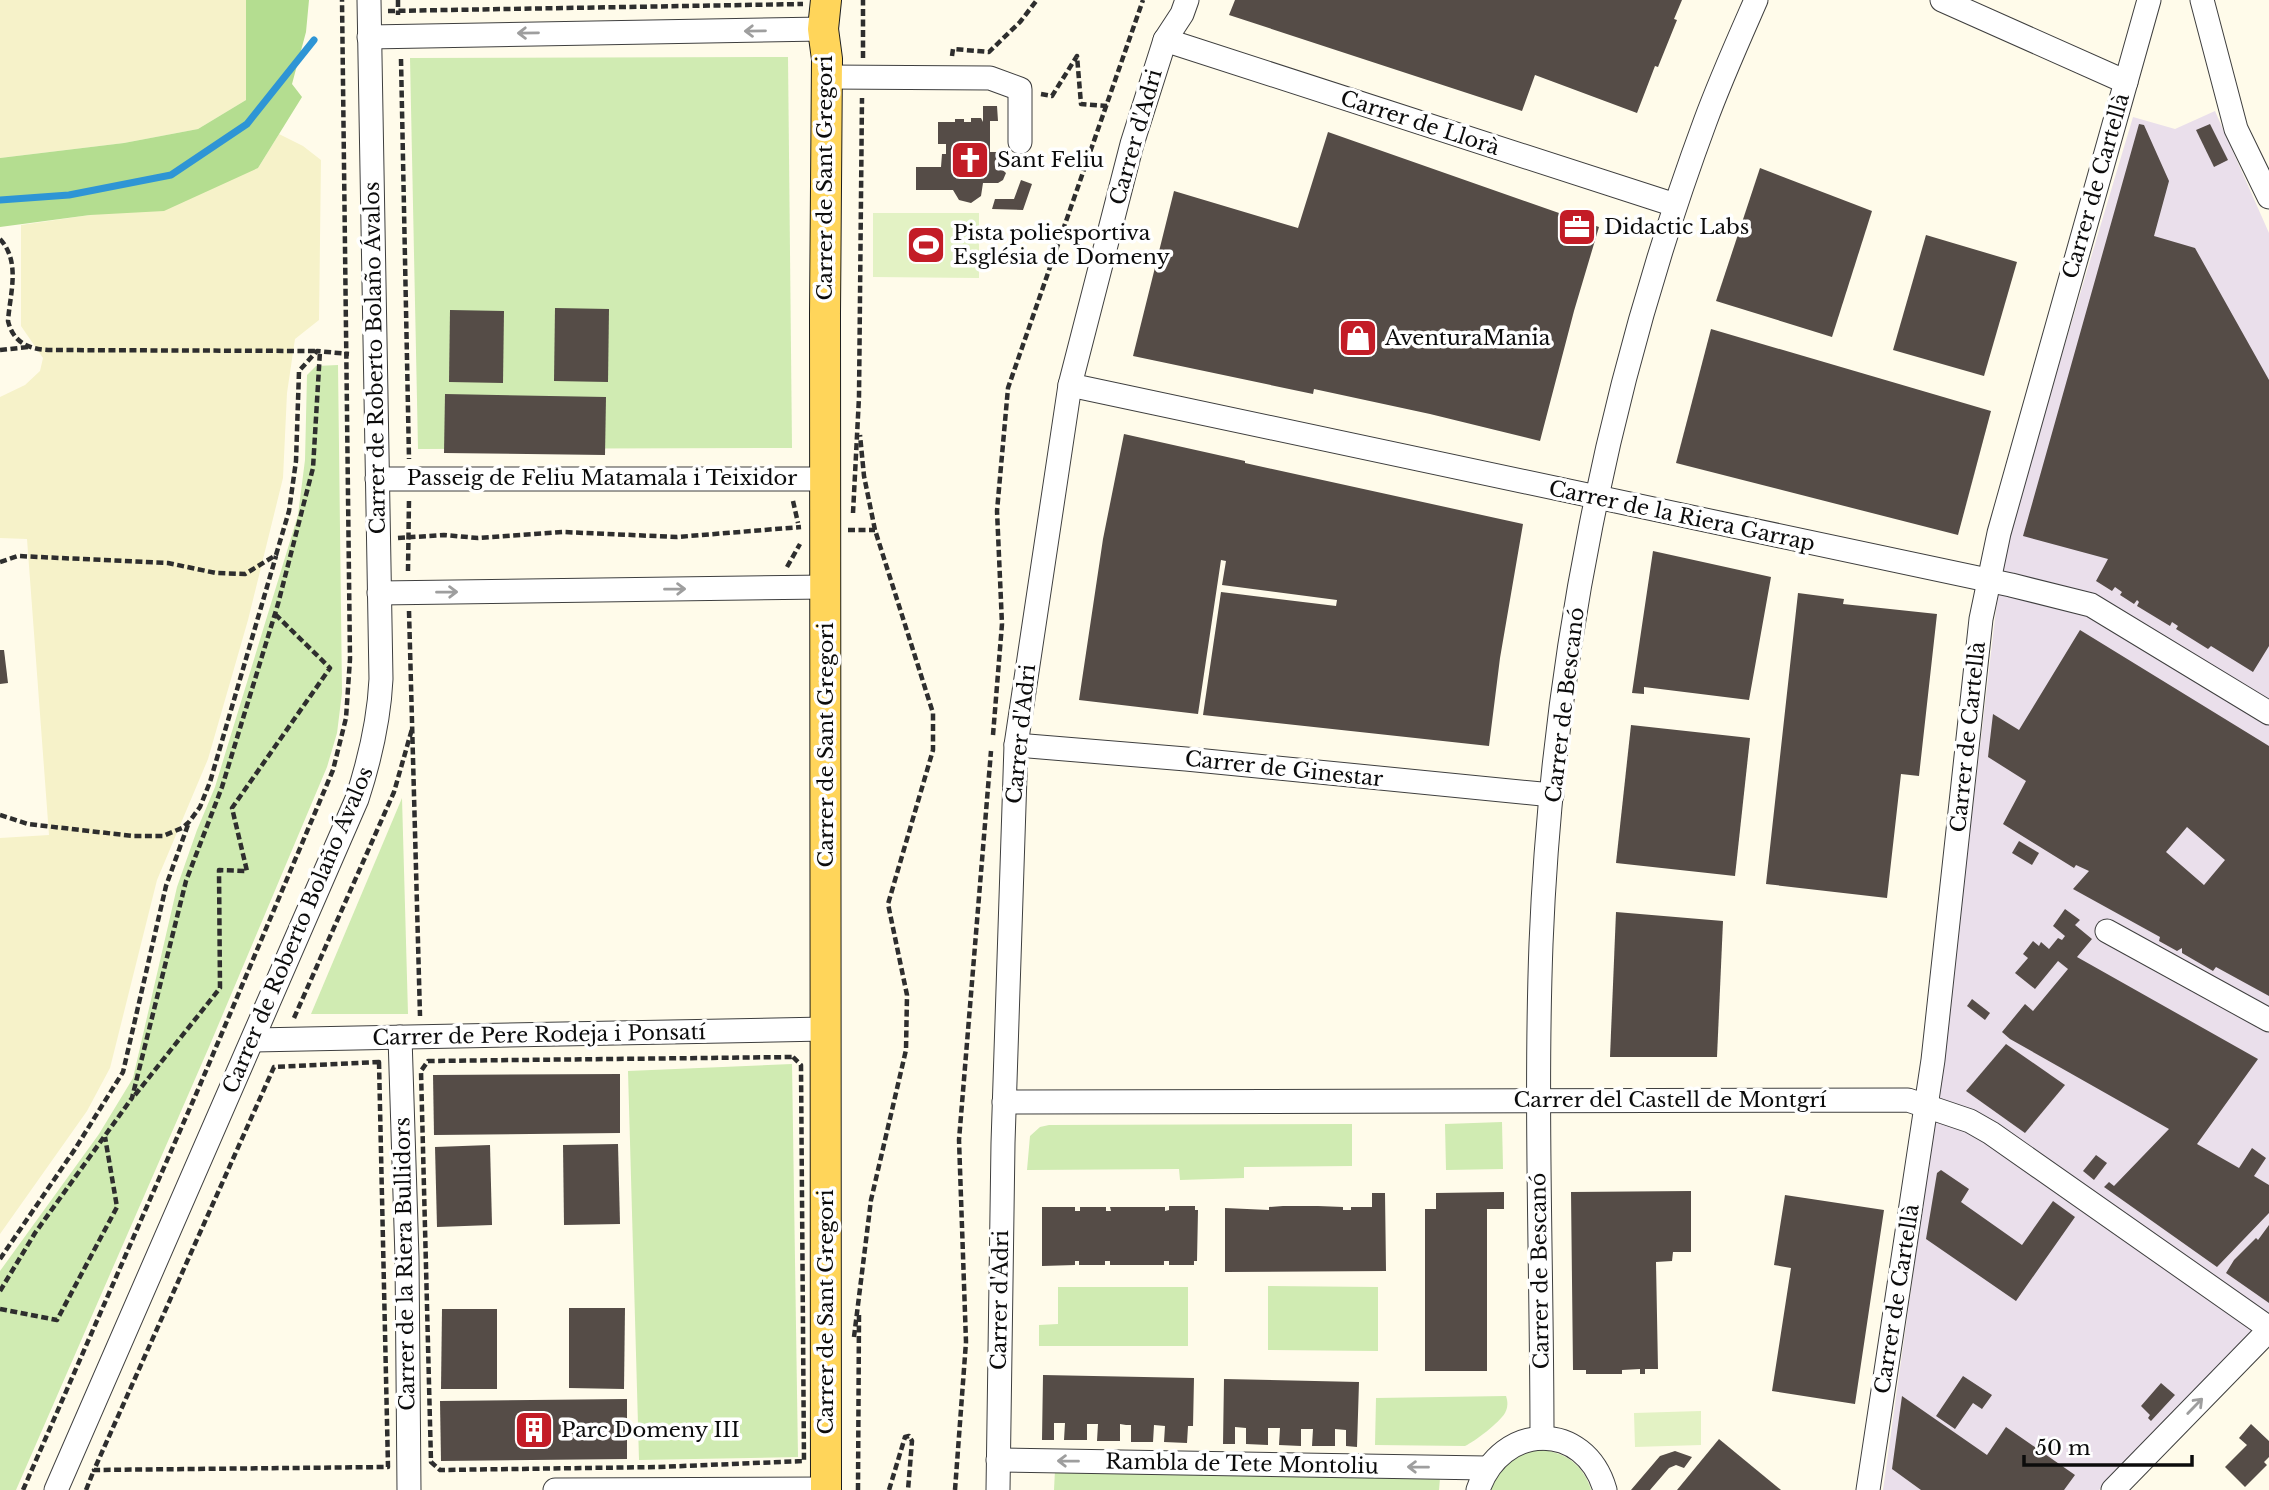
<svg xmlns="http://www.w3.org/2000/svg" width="2269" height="1490" viewBox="0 0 2269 1490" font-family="'Libre Baskerville',serif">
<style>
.industrial{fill:#eadfeb}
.farmland{fill:#f6f2c9}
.green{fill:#d0ebb2}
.forest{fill:#b4dd90}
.pitch{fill:#e3f2c4}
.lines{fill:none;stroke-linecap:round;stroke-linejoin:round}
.stream{stroke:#2e95d5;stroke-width:7}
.building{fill:#554c47;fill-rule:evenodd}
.minor-casing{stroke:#3f3f3f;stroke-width:25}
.major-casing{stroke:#1d1d1d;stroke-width:32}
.path{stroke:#2e2e2e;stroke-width:4.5;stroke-dasharray:7 3.5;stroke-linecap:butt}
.minor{stroke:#fff;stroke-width:23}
.major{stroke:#ffd55a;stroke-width:30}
.oneway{stroke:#9e9e9e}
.labels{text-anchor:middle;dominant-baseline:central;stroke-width:7;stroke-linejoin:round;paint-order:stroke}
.street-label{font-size:21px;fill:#0c0c0c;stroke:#fff}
.poi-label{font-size:21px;fill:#0c0c0c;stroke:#fff;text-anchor:start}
</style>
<rect width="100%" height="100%" fill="#fffbea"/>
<path class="industrial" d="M 2215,111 L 2269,233 L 2269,1313 L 2099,1490 L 1883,1490 L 1944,1053 L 1996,610 L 2008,535 L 2133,117 L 2175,129 Z"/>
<g class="farmland">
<path d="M 0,0 L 246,0 L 246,100 L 198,129 L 124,143 L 0,158 Z"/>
<path d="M 279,134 L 303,146 L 321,160 L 319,320 L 295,339 L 287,393 L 283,478 L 248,620 L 208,759 L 157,880 L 110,1068 L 87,1111 L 0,1234 L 0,838 L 49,835 L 27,539 L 0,538 L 0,397 L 25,385 L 40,371 L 43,358 L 21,326 L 21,225 L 90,215 L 258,168 Z"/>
</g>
<g class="green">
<path d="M 788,57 L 792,448 L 418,449 L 410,58 Z"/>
<path d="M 338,365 L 342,693 L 337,733 L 327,767 L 209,1047 L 16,1490 L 0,1490 L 0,1271 L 99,1134 L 133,1078 L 177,887 L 197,830 L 215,787 L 298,515 L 305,460 L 307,375 L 316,366 Z"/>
<path d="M 402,798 L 408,1014 L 311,1014 Z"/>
<path d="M 792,1064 L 798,1457 L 639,1460 L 628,1071 Z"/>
<path d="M 1502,1122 L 1503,1169 L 1446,1170 L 1445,1124 Z"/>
<path d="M 1352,1124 L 1352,1166 L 1244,1167 L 1244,1178 L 1180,1180 L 1179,1169 L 1027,1170 L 1030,1136 L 1040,1127 L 1049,1125 Z"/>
<path d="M 1268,1286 L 1378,1287 L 1378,1351 L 1268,1350 Z"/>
<path d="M 1058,1287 L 1188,1287 L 1188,1346 L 1039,1346 L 1039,1325 L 1058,1324 Z"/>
<path d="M 1506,1396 C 1508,1402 1508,1407 1505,1413 C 1499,1423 1475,1441 1465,1446 L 1375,1445 L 1376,1398 Z"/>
<path d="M 1541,1450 C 1566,1452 1584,1466 1591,1490 L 1491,1490 C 1498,1467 1517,1452 1541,1450 Z"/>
<path d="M 1055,1470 L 1440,1478 L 1439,1490 L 1054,1490 Z"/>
</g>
<path class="forest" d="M 246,0 L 309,0 L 306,32 L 292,84 L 302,97 L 258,168 L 164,211 L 90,215 L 0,227 L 0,158 L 124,143 L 198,129 L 246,100 Z"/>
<g class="pitch">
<path d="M 873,213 L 979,213 L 979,278 L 873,277 Z"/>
<path d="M 1701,1411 L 1701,1445 L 1635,1447 L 1634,1413 Z"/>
</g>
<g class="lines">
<path class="stream" d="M 0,200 L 69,195 L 171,175 L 247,124 L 314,40"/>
</g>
<g class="building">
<path d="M 1235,0 L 1682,0 L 1674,19 L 1677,20 L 1658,67 L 1655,66 L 1637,113 L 1535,75 L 1522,111 L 1229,15 Z"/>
<path d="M 983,106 L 997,106 L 998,121 L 990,121 L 990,152 L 998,152 L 998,166 L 1006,173 L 1003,180 L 998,183 L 983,183 L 981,196 L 971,203 L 959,200 L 953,190 L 916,190 L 916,167 L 941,167 L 942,154 L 946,154 L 946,144 L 938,144 L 938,122 L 955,122 L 955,119 L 964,119 L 964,122 L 971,122 L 971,118 L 981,118 L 983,122 Z"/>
<path d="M 2139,124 L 2144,125 L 2169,181 L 2154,236 L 2195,248 L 2269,380 L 2269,646 L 2253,672 L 2211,646 L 2208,649 L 2176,629 L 2178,626 L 2172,622 L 2170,626 L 2137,606 L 2139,602 L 2137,600 L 2134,604 L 2120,595 L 2122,592 L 2115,587 L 2112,591 L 2096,581 L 2108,559 L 2023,536 Z"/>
<path d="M 2210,124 L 2228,160 L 2214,167 L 2196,130 Z"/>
<path d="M 1328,132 L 1599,227 L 1574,311 L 1540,441 L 1430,414 L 1314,389 L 1313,394 L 1133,356 L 1174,191 L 1298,228 Z"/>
<path d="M 1760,168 L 1872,211 L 1832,337 L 1716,301 Z"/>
<path d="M 1021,180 L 1032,184 L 1023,210 L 992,209 L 995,199 L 1014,199 Z"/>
<path d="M 1926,235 L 2017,262 L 1984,376 L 1893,350 Z"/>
<path d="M 555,308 L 609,309 L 608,382 L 554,381 Z"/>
<path d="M 450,310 L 504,311 L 503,383 L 449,382 Z"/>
<path d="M 1711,329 L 1991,411 L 1958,535 L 1676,463 Z"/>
<path d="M 445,394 L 606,397 L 605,455 L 444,453 Z"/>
<path d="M 1124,434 L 1245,461 L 1245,463 L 1523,524 L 1500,658 L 1489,746 L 1203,715 L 1221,592 L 1336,606 L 1337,600 L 1222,585 L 1226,561 L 1221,560 L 1198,714 L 1079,700 L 1103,539 Z"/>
<path d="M 1653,551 L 1771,577 L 1749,700 L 1644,687 L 1644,694 L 1632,693 Z"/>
<path d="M 1798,593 L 1844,599 L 1843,604 L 1937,614 L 1919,776 L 1901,774 L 1887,898 L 1766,884 Z"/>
<path d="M 2080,630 L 2269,746 L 2269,996 L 2216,967 L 2213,971 L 2182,953 L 2182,948 L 2177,951 L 2159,941 L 2160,937 L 2073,889 L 2089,871 L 2076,865 L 2074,868 L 2003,824 L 2026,781 L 1988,757 L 1993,714 L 2019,730 ZM 2187,827 L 2225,860 L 2204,885 L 2166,852 Z"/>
<path d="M 0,650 L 4,650 L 8,683 L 0,684 Z"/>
<path d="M 1631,725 L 1750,738 L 1735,876 L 1616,863 Z"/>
<path d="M 2019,841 L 2039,853 L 2032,865 L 2012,853 Z"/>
<path d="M 2065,909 L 2080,920 L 2075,925 L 2092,939 L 2077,957 L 2258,1059 L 2197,1144 L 2239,1168 L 2252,1148 L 2266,1158 L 2254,1176 L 2269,1185 L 2269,1213 L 2217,1267 L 2104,1187 L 2109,1182 L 2114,1186 L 2169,1129 L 2010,1039 L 2002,1032 L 2025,1004 L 2033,1011 L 2068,969 L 2058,961 L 2035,989 L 2015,973 L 2028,958 L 2023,954 L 2033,941 L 2039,946 L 2041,942 L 2049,949 L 2058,938 L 2062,940 L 2065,936 L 2053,926 Z"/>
<path d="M 1616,912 L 1723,921 L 1717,1057 L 1610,1057 Z"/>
<path d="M 1972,999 L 1990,1013 L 1985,1020 L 1967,1006 Z"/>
<path d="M 2006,1044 L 2065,1085 L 2025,1133 L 1966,1091 Z"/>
<path d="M 620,1074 L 620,1133 L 434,1135 L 433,1075 Z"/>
<path d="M 618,1144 L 620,1224 L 564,1225 L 563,1145 Z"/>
<path d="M 490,1145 L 492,1225 L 437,1227 L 435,1147 Z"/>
<path d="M 2096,1155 L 2107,1163 L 2094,1180 L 2083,1171 Z"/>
<path d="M 1941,1170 L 1969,1189 L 1961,1202 L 2022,1245 L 2053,1201 L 2075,1217 L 2016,1301 L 1926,1239 L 1937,1173 Z"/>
<path d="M 1691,1191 L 1691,1252 L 1673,1252 L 1672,1261 L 1656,1262 L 1658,1369 L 1645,1369 L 1645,1374 L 1640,1374 L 1640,1369 L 1622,1370 L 1622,1374 L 1586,1374 L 1586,1370 L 1573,1370 L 1571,1192 Z"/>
<path d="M 1504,1192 L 1504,1209 L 1487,1209 L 1487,1371 L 1425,1371 L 1425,1209 L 1436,1209 L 1436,1193 Z"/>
<path d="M 1372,1193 L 1385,1193 L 1386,1271 L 1225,1272 L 1225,1208 L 1269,1210 L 1269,1207 L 1283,1206 L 1318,1206 L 1343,1207 L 1343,1210 L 1351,1210 L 1351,1207 L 1372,1207 Z"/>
<path d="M 1785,1195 L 1884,1210 L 1855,1404 L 1772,1391 L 1791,1268 L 1774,1265 Z"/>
<path d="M 1169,1206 L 1195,1206 L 1195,1210 L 1198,1210 L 1197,1261 L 1194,1261 L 1194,1265 L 1169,1265 L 1169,1261 L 1164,1261 L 1164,1265 L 1110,1265 L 1110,1261 L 1105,1261 L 1105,1265 L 1079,1265 L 1079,1261 L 1075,1261 L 1075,1265 L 1042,1266 L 1042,1207 L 1075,1207 L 1075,1211 L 1080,1211 L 1080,1207 L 1106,1207 L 1106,1211 L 1111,1211 L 1110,1207 L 1165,1207 L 1165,1211 L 1169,1210 Z"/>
<path d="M 2269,1225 L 2269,1303 L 2226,1273 L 2234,1260 L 2256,1238 L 2258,1240 Z"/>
<path d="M 569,1308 L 625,1308 L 624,1389 L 569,1388 Z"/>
<path d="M 442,1309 L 497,1309 L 497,1389 L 441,1389 Z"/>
<path d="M 1043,1375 L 1194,1378 L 1193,1426 L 1188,1426 L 1187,1443 L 1164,1442 L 1165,1426 L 1154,1425 L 1153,1442 L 1131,1442 L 1131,1425 L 1126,1425 L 1120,1424 L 1120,1441 L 1097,1441 L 1098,1424 L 1087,1424 L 1087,1440 L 1064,1440 L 1065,1423 L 1054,1423 L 1054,1440 L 1042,1440 Z"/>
<path d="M 1963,1376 L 1992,1395 L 1982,1409 L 1973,1403 L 1955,1429 L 1936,1416 Z"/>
<path d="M 1224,1379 L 1359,1382 L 1357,1447 L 1346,1446 L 1346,1430 L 1335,1429 L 1335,1446 L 1312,1446 L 1313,1429 L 1301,1429 L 1301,1446 L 1279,1445 L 1280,1428 L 1268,1428 L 1268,1445 L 1246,1444 L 1246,1428 L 1235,1427 L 1235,1444 L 1223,1444 Z"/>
<path d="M 2161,1383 L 2175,1395 L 2151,1421 L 2148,1418 L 2150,1415 L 2141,1406 Z"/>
<path d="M 1902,1396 L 1987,1455 L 2006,1427 L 2075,1475 L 2064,1490 L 1921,1490 L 1892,1469 Z"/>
<path d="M 627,1399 L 627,1459 L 441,1461 L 440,1401 Z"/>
<path d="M 2251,1424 L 2269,1441 L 2269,1457 L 2264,1462 L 2267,1465 L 2245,1487 L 2225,1467 L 2247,1445 L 2239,1438 Z"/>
<path d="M 1719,1439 L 1781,1490 L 1677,1490 Z"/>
<path d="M 1675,1451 L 1692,1457 L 1684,1468 L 1676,1465 L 1669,1468 L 1650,1490 L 1631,1490 L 1660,1456 Z"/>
</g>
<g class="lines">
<g class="minor-casing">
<g id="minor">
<path d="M 1942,0 L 2126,82"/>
<path d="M 2202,0 L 2236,129 L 2269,197"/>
<path d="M 369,37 L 823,29"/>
<path d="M 1165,40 L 1675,205"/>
<path d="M 827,77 L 990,78 L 1020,89 L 1020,142"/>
<path d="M 1070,385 L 2011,585 L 2091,605 L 2269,713"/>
<path d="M 377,479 L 826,479"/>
<path d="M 379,593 L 826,587"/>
<path d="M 1016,745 L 1186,759 L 1552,795"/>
<path d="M 2107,931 L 2269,1020"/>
<path d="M 400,1037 L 407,1258 L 409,1490"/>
<path d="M 253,1040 L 825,1029"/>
<path d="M 1004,1102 L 1908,1100 L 1970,1121 L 1991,1133 L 2269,1328"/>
<path d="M 1542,1438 C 1542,1273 1535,1108 1541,944 C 1552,665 1608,384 1705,122 C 1720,81 1738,41 1756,0"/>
<path d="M 998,1460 L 1486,1468"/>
<path d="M 56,1490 L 357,799 C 370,759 379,721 381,679 L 369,0"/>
<path d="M 555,1490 L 826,1489"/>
<path d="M 998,1490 L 1003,1143 L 1016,745 L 1070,385 L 1132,144 L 1165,40 L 1182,14 L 1187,0"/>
<path d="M 1478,1490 C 1501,1422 1585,1420 1605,1490"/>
<path d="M 1868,1490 L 1933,1060 L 1981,619 L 1999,533 L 2149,0"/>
<path d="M 2113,1490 L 2269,1330"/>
</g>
</g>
<g class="major-casing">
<path id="major" d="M 826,0 L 823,29 L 827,59 L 825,314 L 826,1490"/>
</g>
<g class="path">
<path d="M 398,0 L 398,15"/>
<path d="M 388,11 L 803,4"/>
<path d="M 952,56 L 953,49 L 989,52 L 1020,22 L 1037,0"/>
<path d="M 863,58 L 863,0"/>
<path d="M 401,59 L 409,459"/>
<path d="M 1041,94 L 1052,96 L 1077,56 L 1081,104 L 1107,106"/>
<path d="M 0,239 C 21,262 10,293 8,321 C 13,342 28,349 48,350 L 316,351"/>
<path d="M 0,350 L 29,347"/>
<path d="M 793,501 L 798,523"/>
<path d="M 853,513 L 859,397 L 862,98"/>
<path d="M 848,530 L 875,530"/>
<path d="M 398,538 L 444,535 L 478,538 L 563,532 L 677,537 L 801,527"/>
<path d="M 0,562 L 18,556 L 168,563 L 216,573 L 245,574 L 276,555 L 289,511 L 296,461 L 299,371 L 317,351 L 349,354"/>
<path d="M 787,567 L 800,544"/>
<path d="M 408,571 L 409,499"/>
<path d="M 409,611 L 420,1016"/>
<path d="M 993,735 L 1002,624 L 997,511 L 1008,388 L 1143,0"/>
<path d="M 0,815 L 28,824 L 133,836 L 163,836 L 182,828 L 189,822 L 200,807 L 210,782 L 276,556"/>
<path d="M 294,1018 L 394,792 L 412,729"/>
<path d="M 793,1057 L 801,1065 L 804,1461 L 659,1467 L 440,1470 L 431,1462 L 421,1071 L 428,1061 Z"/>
<path d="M 379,1062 L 388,1467 L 94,1470 L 274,1067 Z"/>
<path d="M 135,1095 L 220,988 L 219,870 L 247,871 L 232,808 L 330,668 L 275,614"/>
<path d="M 0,1259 L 75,1149 L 123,1072 L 166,886 L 189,822"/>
<path d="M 0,1291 L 35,1233 L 132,1098 L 186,881 L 222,787 L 278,604 L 306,495 L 313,468 L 320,351"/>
<path d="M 0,1309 L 57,1320 L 117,1207 L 105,1137"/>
<path d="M 854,1337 L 871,1200 L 906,1050 L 907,995 L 888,904 L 933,750 L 933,713 L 875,530 L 864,476 L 860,435"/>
<path d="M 23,1490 L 200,1085 L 333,770 L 346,718 L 350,659 L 342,0"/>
<path d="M 86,1490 L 94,1470"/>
<path d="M 858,1490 L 859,1314"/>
<path d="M 889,1490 L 905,1437 L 909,1436 L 912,1441 L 908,1490"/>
<path d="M 955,1490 L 966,1342 L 959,1140 L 991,751"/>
</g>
<use href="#minor" class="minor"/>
<use href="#major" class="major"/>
</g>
<defs><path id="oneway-shaft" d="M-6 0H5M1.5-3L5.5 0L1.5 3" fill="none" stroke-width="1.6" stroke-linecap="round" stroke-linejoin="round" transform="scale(1.75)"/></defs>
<g class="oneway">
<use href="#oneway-shaft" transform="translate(755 31) rotate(179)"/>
<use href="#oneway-shaft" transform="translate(528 33) rotate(179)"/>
<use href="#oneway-shaft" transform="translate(675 589) rotate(-1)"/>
<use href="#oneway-shaft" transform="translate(447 592) rotate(-1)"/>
<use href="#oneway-shaft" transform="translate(2195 1406) rotate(-46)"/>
<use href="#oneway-shaft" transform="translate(1068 1461) rotate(-179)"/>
<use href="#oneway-shaft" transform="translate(1418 1467) rotate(-179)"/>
</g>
<defs>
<g id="church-square" transform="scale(2.0125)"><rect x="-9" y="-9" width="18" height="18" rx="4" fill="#c31c26" stroke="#fff"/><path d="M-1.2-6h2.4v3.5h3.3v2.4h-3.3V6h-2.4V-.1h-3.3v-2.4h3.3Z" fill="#fff"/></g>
<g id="office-square" transform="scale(2.0125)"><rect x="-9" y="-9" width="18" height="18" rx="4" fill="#c31c26" stroke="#fff"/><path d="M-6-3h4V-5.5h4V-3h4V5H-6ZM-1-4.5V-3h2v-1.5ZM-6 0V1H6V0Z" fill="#fff"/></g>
<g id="stadium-square" transform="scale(2.0125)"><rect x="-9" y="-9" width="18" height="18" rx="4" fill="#c31c26" stroke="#fff"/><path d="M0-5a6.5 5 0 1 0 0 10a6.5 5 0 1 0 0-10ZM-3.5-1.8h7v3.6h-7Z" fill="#fff"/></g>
<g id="shop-square" transform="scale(2.0125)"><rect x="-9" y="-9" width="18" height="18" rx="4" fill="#c31c26" stroke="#fff"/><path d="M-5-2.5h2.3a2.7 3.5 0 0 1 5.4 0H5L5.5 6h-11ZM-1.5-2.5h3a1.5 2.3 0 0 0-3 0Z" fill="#fff"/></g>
<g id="building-square" transform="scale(2.0125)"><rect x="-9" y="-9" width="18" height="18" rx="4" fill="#c31c26" stroke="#fff"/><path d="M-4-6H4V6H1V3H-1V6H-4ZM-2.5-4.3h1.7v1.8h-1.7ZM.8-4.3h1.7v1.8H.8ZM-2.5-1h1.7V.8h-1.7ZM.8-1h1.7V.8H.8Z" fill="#fff"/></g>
</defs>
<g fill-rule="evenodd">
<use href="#church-square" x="970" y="160"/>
<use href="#office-square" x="1577" y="227"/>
<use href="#stadium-square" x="926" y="245"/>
<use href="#shop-square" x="1358" y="338"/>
<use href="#building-square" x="534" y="1430"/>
</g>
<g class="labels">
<g class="street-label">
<text transform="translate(1420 123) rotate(18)">Carrer de Llorà</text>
<text transform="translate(1136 137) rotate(-74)">Carrer d'Adri</text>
<text transform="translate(825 178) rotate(-90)">Carrer de Sant Gregori</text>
<text transform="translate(2096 186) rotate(-74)">Carrer de Cartellà</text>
<text transform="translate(375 358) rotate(-91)">Carrer de Roberto Bolaño Ávalos</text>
<text x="602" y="478">Passeig de Feliu Matamala i Teixidor</text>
<text transform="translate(1682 516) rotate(12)">Carrer de la Riera Garrap</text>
<text transform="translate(1565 705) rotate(-83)">Carrer de Bescanó</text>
<text transform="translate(1021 734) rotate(-84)">Carrer d'Adri</text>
<text transform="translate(1968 737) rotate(-84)">Carrer de Cartellà</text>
<text transform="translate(826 745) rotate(-90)">Carrer de Sant Gregori</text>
<text transform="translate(1284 769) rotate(6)">Carrer de Ginestar</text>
<text transform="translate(298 930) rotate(-67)">Carrer de Roberto Bolaño Ávalos</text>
<text transform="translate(539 1035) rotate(-1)">Carrer de Pere Rodeja i Ponsatí</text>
<text x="1670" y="1100">Carrer del Castell de Montgrí</text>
<text transform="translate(405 1264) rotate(-91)">Carrer de la Riera Bullidors</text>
<text transform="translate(1540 1271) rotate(-91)">Carrer de Bescanó</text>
<text transform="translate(1897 1299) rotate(-81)">Carrer de Cartellà</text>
<text transform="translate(1000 1300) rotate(-89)">Carrer d'Adri</text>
<text transform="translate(826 1312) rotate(-90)">Carrer de Sant Gregori</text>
<text transform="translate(1242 1464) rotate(1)">Rambla de Tete Montoliu</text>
</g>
<g class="poi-label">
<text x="997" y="160">Sant Feliu</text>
<text x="1604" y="227">Didactic Labs</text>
<text x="953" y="233">Pista poliesportiva<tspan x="953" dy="24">Església de Domeny</tspan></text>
<text x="1385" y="338">AventuraMania</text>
<text x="561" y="1430">Parc Domeny III</text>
</g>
</g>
<path d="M2024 1455v10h168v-10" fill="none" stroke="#0c0c0c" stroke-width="3.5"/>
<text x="2035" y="1455" font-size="21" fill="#0c0c0c" stroke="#ffffff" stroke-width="5" paint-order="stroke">50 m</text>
</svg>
